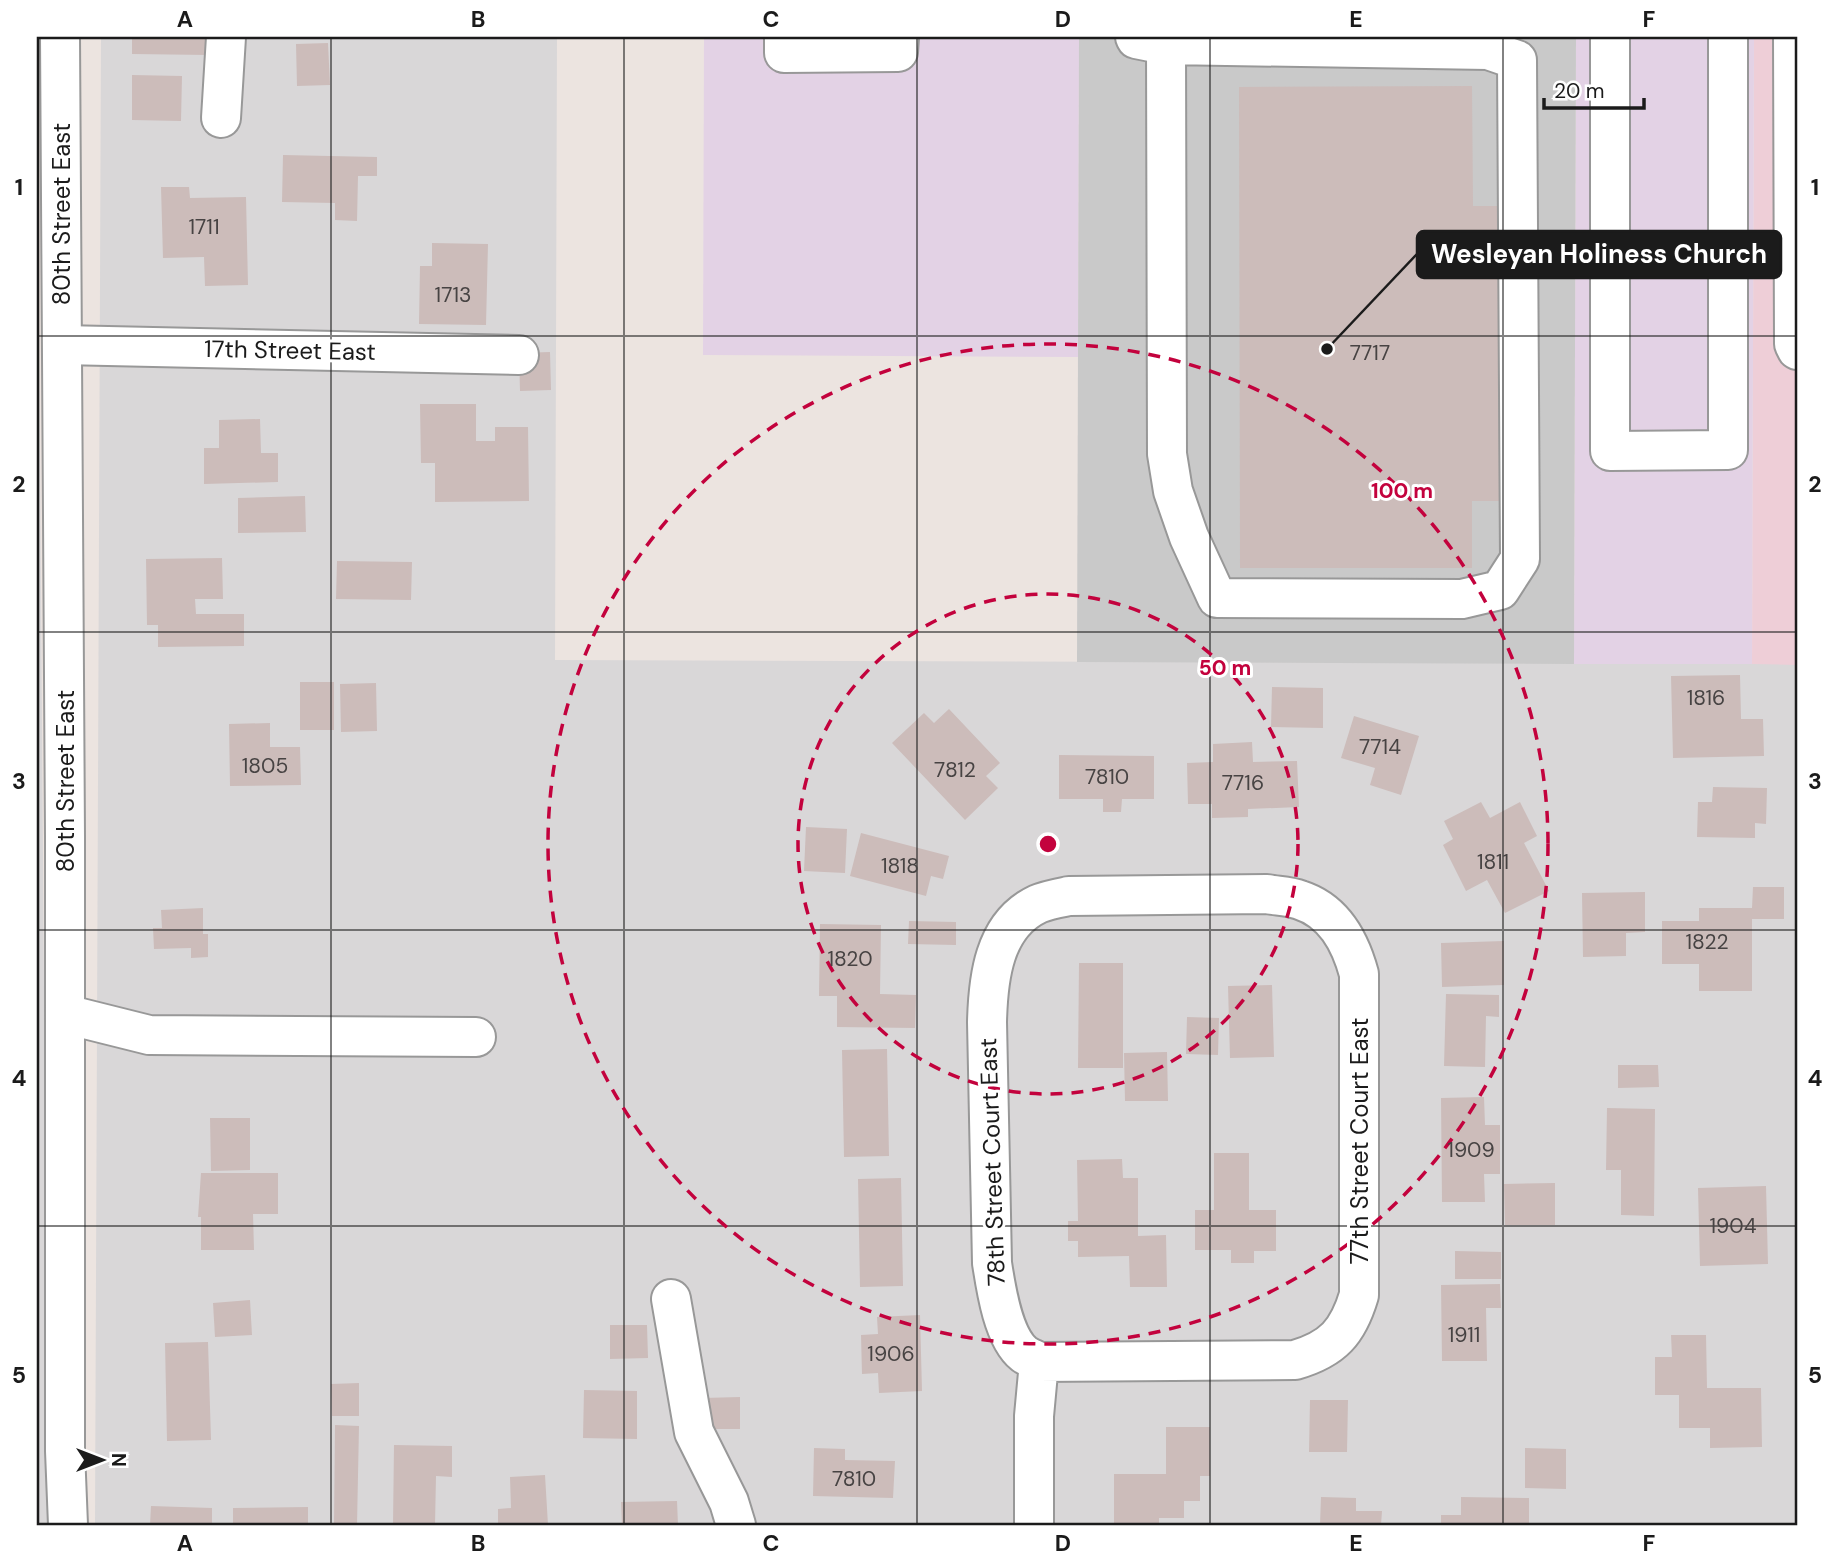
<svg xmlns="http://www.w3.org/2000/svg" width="1834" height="1562" viewBox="0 0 1834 1562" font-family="'DM Sans',sans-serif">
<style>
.residential{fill:#d9d7d8}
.commercial{fill:#eeced7}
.industrial{fill:#e3d2e5}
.religious{fill:#c9c9c9}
.building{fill:#ccbcba}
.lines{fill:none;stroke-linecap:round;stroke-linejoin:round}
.minor-casing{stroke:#989898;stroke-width:42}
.minor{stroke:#fff;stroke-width:38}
.grid{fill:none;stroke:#1b1b1b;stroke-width:2;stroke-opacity:0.55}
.ring{fill:none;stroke:#c3023d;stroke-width:3.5;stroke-dasharray:12 9}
.labels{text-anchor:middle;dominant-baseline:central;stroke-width:6;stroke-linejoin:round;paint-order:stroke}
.number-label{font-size:21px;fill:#474343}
.street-label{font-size:24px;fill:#1b1b1b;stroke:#fff}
.centre{fill:#c3023d;stroke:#fff;stroke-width:3.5}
.ring-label{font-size:21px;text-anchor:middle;font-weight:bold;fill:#c3023d;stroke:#fff;stroke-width:6;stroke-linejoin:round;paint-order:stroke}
.leader{fill:none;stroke:#1b1b1b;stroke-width:2.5}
.callout-dot{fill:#1b1b1b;stroke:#fff;stroke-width:2.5}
.callout{fill:#1b1b1b;stroke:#1b1b1b;stroke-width:2.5}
.callout-label{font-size:26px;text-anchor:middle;font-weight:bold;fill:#fff}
.neatline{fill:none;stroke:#1b1b1b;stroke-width:2.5}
.grid-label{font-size:23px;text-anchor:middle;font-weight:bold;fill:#1b1b1b}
</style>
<rect width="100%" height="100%" fill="#ece4e0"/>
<g class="residential">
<path d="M 101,37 L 557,37 L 555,660 L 1797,664 L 1797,1525 L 95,1525 Z"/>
<path d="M 37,52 L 48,1525 L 37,1525 Z"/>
</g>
<path class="commercial" d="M 1754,37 L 1797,37 L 1797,665 L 1752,664 Z"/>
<g class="industrial">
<path d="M 704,37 L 1079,37 L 1078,357 L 703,355 Z"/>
<path d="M 1576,37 L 1754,37 L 1752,664 L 1574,664 Z"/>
</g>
<path class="religious" d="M 1079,37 L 1576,37 L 1574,664 L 1077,662 Z"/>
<g class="building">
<path d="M 132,37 L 210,37 L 209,55 L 132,54 Z"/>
<path d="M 328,43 L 330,85 L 297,86 L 296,44 Z"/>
<path d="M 132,75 L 182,76 L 181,121 L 132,120 Z"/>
<path d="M 1472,86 L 1473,206 L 1500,206 L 1501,501 L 1472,501 L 1472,568 L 1240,568 L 1239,87 Z"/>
<path d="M 283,155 L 377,157 L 377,176 L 358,176 L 357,221 L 335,220 L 335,203 L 282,202 Z"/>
<path d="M 161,187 L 189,187 L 190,198 L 246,197 L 248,285 L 205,286 L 204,257 L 163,258 Z"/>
<path d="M 432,243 L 488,244 L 486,325 L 419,324 L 420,266 L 432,266 Z"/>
<path d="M 550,352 L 551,390 L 520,391 L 519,353 Z"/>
<path d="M 420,404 L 476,404 L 476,441 L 495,441 L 495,427 L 528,427 L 529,501 L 435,502 L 435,463 L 421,463 Z"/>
<path d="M 260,419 L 261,453 L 278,453 L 278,482 L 204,484 L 204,448 L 219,448 L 219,420 Z"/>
<path d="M 305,496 L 306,532 L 238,533 L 238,498 Z"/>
<path d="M 222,558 L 223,599 L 195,599 L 196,614 L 244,614 L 244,646 L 158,647 L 158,625 L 147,625 L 146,559 Z"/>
<path d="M 337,561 L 412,562 L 411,600 L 336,599 Z"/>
<path d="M 1740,675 L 1741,719 L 1763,719 L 1764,756 L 1673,758 L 1671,676 Z"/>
<rect x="300" y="682" width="34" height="48"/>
<path d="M 376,683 L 377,731 L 341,732 L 340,684 Z"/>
<path d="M 1272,687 L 1323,688 L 1323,728 L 1271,727 Z"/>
<path d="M 949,709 L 1000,763 L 986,776 L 998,788 L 965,820 L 892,743 L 924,713 L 934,723 Z"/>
<path d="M 1354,716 L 1419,736 L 1401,795 L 1370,785 L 1375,768 L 1341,758 Z"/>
<path d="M 270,723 L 270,747 L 300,747 L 301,785 L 230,786 L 229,724 Z"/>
<path d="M 1252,742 L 1253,762 L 1297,761 L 1299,807 L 1248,809 L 1248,817 L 1212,818 L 1212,804 L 1188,804 L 1187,763 L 1213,762 L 1213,744 Z"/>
<path d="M 1059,755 L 1154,756 L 1154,799 L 1122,799 L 1121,812 L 1103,812 L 1103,799 L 1059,799 Z"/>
<path d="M 1713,787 L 1767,788 L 1766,824 L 1755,823 L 1755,838 L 1697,837 L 1698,802 L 1712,802 Z"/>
<path d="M 1481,802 L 1490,818 L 1520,802 L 1537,836 L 1524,843 L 1549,891 L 1505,913 L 1487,880 L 1466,891 L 1443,845 L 1453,839 L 1444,821 Z"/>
<path d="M 806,827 L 847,829 L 845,873 L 804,871 Z"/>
<path d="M 861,833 L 949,856 L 943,879 L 931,876 L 926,896 L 850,876 Z"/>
<path d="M 1753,887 L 1784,887 L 1784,919 L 1752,919 L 1752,991 L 1699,991 L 1699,964 L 1662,964 L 1662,921 L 1699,921 L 1699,908 L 1752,908 Z"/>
<path d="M 1645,892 L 1645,932 L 1626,933 L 1626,956 L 1583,957 L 1582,893 Z"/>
<path d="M 203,908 L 203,934 L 208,934 L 208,957 L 191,958 L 191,948 L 154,949 L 153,928 L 162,928 L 161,910 Z"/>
<path d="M 909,921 L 956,922 L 956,945 L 908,944 Z"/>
<path d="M 820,924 L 881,925 L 880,994 L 916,995 L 915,1028 L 837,1027 L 837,996 L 819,996 Z"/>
<path d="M 1504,941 L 1504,985 L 1442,987 L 1441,943 Z"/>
<path d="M 1079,963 L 1123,963 L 1123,1068 L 1078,1068 Z"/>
<path d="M 1272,985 L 1274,1057 L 1230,1058 L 1228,986 Z"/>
<path d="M 1446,994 L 1499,995 L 1499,1017 L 1486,1016 L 1485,1067 L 1444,1066 Z"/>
<path d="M 1187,1017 L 1219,1018 L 1218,1055 L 1186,1054 Z"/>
<path d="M 887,1049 L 889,1156 L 844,1157 L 842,1050 Z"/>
<path d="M 1167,1052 L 1168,1101 L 1125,1101 L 1124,1053 Z"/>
<path d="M 1618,1065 L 1658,1065 L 1659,1087 L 1618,1088 Z"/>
<path d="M 1484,1097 L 1485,1125 L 1500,1125 L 1500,1174 L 1484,1174 L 1485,1202 L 1442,1202 L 1441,1098 Z"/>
<path d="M 1607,1108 L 1655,1109 L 1654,1216 L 1621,1215 L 1621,1170 L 1606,1170 Z"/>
<path d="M 210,1118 L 250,1118 L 250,1170 L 211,1171 Z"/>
<path d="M 1214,1153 L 1249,1153 L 1249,1210 L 1276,1210 L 1276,1251 L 1254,1251 L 1254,1263 L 1231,1263 L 1231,1250 L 1195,1250 L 1195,1210 L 1214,1210 Z"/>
<path d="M 1122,1159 L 1123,1178 L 1138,1178 L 1138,1236 L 1166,1235 L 1167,1287 L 1130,1287 L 1129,1256 L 1078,1257 L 1078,1241 L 1068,1241 L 1068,1221 L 1078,1221 L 1077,1160 Z"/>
<path d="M 201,1173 L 278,1173 L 278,1214 L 253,1214 L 254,1250 L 201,1250 L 201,1217 L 198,1217 Z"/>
<path d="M 901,1178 L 903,1286 L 860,1287 L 858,1179 Z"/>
<path d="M 1555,1183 L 1555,1225 L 1505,1225 L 1504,1184 Z"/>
<path d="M 1766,1186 L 1768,1264 L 1700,1266 L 1698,1188 Z"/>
<path d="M 1455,1251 L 1501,1252 L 1501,1279 L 1455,1279 Z"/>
<path d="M 1500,1284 L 1501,1308 L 1486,1308 L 1487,1361 L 1442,1361 L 1441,1285 Z"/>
<path d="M 250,1300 L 252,1335 L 215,1337 L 213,1303 Z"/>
<path d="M 920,1315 L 922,1391 L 879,1393 L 878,1373 L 862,1374 L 861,1335 L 878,1334 L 877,1317 Z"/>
<path d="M 610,1325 L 647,1325 L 648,1358 L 610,1359 Z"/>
<path d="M 1671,1335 L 1706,1335 L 1707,1388 L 1761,1388 L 1762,1447 L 1710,1448 L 1710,1428 L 1679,1428 L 1679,1395 L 1655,1395 L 1655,1357 L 1672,1357 Z"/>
<path d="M 208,1342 L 211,1440 L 167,1441 L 165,1343 Z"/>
<path d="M 359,1383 L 359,1416 L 332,1416 L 331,1384 Z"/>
<path d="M 584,1390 L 637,1391 L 637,1439 L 583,1438 Z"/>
<path d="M 740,1397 L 740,1429 L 704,1429 L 703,1398 Z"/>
<path d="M 1310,1400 L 1348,1400 L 1347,1452 L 1309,1452 Z"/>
<path d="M 335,1425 L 359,1426 L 357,1525 L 334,1525 Z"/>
<path d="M 1166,1427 L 1210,1427 L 1210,1476 L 1200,1476 L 1200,1501 L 1184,1501 L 1184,1518 L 1159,1518 L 1159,1525 L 1114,1525 L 1114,1474 L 1166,1474 Z"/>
<path d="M 394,1445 L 452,1446 L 452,1477 L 436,1476 L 435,1525 L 393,1525 Z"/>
<path d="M 814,1448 L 845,1449 L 845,1460 L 895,1461 L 893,1498 L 813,1496 Z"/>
<path d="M 1525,1448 L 1566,1449 L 1566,1489 L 1525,1488 Z"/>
<path d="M 545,1475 L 548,1525 L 498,1525 L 498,1509 L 511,1508 L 510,1477 Z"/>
<path d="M 1321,1497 L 1356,1498 L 1356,1511 L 1382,1511 L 1381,1525 L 1320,1525 Z"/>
<path d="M 1461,1497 L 1529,1498 L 1529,1525 L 1441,1525 L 1441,1515 L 1461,1515 Z"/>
<path d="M 677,1501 L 678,1525 L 622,1525 L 621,1502 Z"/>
<path d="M 151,1506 L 212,1508 L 212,1525 L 150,1525 Z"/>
<path d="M 308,1507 L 308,1525 L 233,1525 L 233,1508 Z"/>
</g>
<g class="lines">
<g class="minor-casing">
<g id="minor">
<path d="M 60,37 L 65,836 L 65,1451 L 68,1525"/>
<path d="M 784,37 L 784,53 L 898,52 L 899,37"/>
<path d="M 1135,37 L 1136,39 L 1166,45 L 1488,50 L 1517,60 L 1520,559 L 1500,590 L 1462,599 L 1217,598 L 1189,537 L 1173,491 L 1167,454 L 1166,45"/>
<path d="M 1610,37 L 1610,451 L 1728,450 L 1728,37"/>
<path d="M 1793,37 L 1794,344 L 1797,350"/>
<path d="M 221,118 L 226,37"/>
<path d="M 62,345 L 519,355"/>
<path d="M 65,1014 L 149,1035 L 476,1037"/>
<path d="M 671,1299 L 694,1432 L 729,1502 L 736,1525"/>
<path d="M 1034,1525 L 1034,1416 L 1039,1362 C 1034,1359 1028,1357 1024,1354 C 1003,1337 996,1289 992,1263 L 987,1022 C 988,980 993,925 1038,904 C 1047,900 1059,898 1069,896 L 1267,894 C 1277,896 1289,896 1300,900 C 1334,911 1350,941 1359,974 L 1359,1295 C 1348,1332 1333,1349 1295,1360 L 1039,1362"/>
</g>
</g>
<use href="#minor" class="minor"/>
</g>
<path class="grid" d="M 331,37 L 331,1525M 624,37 L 624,1525M 917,37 L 917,1525M 1210,37 L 1210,1525M 1503,37 L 1503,1525M 37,336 L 1797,336M 37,632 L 1797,632M 37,930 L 1797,930M 37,1226 L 1797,1226"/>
<g class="ring">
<circle cx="1048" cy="844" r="250"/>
<circle cx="1048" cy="844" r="500"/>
</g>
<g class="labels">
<g class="number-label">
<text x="204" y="227">1711</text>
<text x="453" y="295">1713</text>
<text x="1370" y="353">7717</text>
<text x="1706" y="698">1816</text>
<text x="1380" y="747">7714</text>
<text x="265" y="766">1805</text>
<text x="955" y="770">7812</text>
<text x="1107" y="777">7810</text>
<text x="1243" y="783">7716</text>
<text x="1493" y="862">1811</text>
<text x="900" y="866">1818</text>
<text x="1707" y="942">1822</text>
<text x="850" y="959">1820</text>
<text x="1471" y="1150">1909</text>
<text x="1733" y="1226">1904</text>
<text x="1464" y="1335">1911</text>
<text x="891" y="1354">1906</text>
<text x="854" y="1479">7810</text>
</g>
<g class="street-label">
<text transform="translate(61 214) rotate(-90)">80th Street East</text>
<text transform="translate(290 350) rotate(1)">17th Street East</text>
<text transform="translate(65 781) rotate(-90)">80th Street East</text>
<text transform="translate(1359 1141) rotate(-90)">77th Street Court East</text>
<text transform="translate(992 1162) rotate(-92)">78th Street Court East</text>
</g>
</g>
<circle cx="1048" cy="844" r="10" class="centre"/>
<g class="ring-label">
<text x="1402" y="498">100 m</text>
<text x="1225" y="675">50 m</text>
</g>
<path class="leader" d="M1327 349L1417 254"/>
<circle class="callout-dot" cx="1327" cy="349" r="7"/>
<rect class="callout" x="1417" y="231" width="364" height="47" rx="7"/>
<g class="callout-label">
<text x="1599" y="263">Wesleyan Holiness Church</text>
</g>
<rect width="1834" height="1562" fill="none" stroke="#ffffff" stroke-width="77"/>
<g transform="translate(102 1460) rotate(90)" stroke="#ffffff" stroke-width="5" paint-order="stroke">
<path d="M0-5L12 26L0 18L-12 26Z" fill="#1b1b1b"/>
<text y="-10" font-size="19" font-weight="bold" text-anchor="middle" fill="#1b1b1b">N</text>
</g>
<path d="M1544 98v10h100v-10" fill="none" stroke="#1b1b1b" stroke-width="3.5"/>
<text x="1554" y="98" font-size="21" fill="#1b1b1b" stroke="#ffffff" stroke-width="5" paint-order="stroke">20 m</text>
<rect x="38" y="38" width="1758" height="1486" class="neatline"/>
<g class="grid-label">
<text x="185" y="27">A</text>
<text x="478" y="27">B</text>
<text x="771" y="27">C</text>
<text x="1063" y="27">D</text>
<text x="1356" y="27">E</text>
<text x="1649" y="27">F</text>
<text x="19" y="195">1</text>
<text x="1815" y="195">1</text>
<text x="19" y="492">2</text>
<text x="1815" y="492">2</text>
<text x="19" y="789">3</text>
<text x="1815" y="789">3</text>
<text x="19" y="1086">4</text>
<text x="1815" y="1086">4</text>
<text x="19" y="1383">5</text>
<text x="1815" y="1383">5</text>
<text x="185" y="1551">A</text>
<text x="478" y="1551">B</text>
<text x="771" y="1551">C</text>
<text x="1063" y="1551">D</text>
<text x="1356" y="1551">E</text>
<text x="1649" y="1551">F</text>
</g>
</svg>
